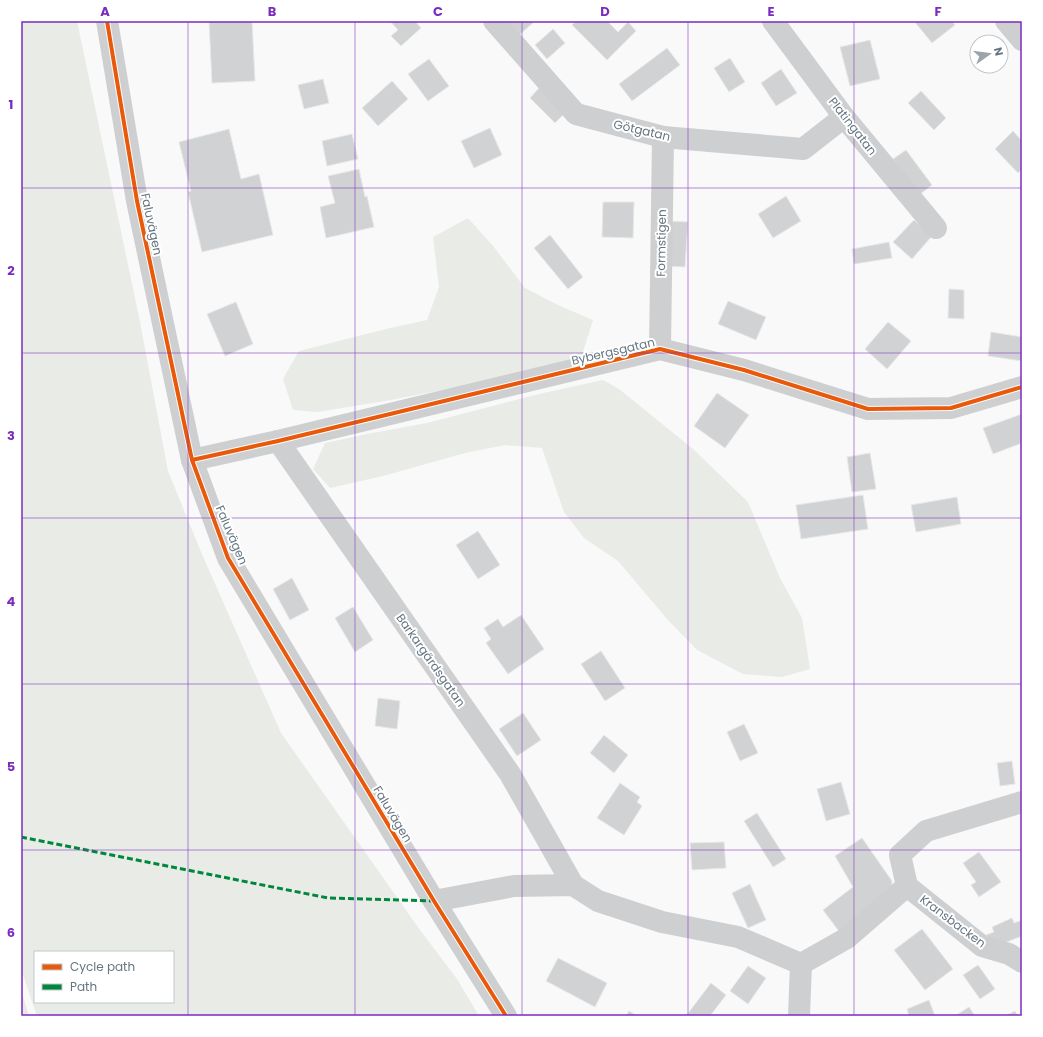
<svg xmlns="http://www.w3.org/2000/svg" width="1043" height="1037" viewBox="0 0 1043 1037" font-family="Poppins,sans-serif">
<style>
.built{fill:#e8e9e9}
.green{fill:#e8ebe6;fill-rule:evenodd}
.building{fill:#d0d2d3;stroke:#e8e8e8}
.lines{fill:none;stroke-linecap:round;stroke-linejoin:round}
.minor{stroke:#cecfd0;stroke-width:22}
.quiet{stroke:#00873e;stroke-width:3;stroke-dasharray:6 3;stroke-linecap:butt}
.cycleway-casing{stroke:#fff;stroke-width:6}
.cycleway{stroke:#e8590c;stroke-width:4}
.grid{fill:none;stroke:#7b2cbf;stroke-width:1;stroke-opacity:0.55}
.labels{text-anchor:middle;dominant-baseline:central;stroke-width:4;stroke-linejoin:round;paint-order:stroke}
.street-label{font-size:12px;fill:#657683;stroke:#fff}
.neatline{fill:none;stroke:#7b2cbf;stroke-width:1.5}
.grid-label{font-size:13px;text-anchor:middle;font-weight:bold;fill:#7b2cbf}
</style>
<rect width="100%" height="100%" fill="#f9f9f9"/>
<path class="built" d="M 21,990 L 29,1016 L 21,1016 Z"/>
<g class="green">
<path d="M 21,21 L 77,21 L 140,322 L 168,471 L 201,552 L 281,733 L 420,930 L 457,979 L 479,1016 L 37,1016 L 21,969 ZM 35,952 L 173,952 L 173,1002 L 35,1002 Z"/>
<path d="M 468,218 L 493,246 L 525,288 L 560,306 L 593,320 L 581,358 L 501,379 L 385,401 L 317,412 L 293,410 L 283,379 L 299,351 L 386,329 L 427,320 L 439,287 L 433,237 Z"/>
<path d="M 603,380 L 619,389 L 693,449 L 748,502 L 780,578 L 802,618 L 810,669 L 782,677 L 743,674 L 697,650 L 667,619 L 618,561 L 584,538 L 564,512 L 542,448 L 505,445 L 465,453 L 383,476 L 330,488 L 313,469 L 325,443 L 367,434 L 427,423 L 539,394 Z"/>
</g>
<g class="building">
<path d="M 209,21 L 252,21 L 255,81 L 212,83 Z"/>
<path d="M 390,21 L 415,21 L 421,28 L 401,46 L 391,36 L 398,30 Z"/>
<path d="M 503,21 L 533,21 L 534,22 L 518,36 Z"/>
<path d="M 576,21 L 607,21 L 618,32 L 628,22 L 636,31 L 607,60 L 572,25 Z"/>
<path d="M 914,21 L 952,21 L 955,25 L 932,43 Z"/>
<path d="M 553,29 L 565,43 L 547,59 L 535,45 Z"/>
<path d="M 870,40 L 880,79 L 850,86 L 840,47 Z"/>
<path d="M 667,48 L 680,65 L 632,101 L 619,84 Z"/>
<path d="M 730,58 L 745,82 L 729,92 L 714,68 Z"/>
<path d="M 429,59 L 449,86 L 428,101 L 408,74 Z"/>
<path d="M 781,69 L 797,93 L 776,106 L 761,83 Z"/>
<path d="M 323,79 L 329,103 L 304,109 L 298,85 Z"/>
<path d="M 392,81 L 408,99 L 378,126 L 362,108 Z"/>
<path d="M 539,88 L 565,113 L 555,123 L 530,98 Z"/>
<path d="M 921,91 L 946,118 L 934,130 L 908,103 Z"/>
<path d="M 490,128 L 502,155 L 474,168 L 461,141 Z"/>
<path d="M 229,129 L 241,179 L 259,174 L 273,235 L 202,252 L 188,192 L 191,191 L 179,142 Z"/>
<path d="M 1013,131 L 1022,141 L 1022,169 L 1018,173 L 995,149 Z"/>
<path d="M 352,134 L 358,159 L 327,166 L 322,141 Z"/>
<path d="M 906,150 L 932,185 L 919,195 L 893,159 Z"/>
<path d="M 359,169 L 365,197 L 367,196 L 374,227 L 326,238 L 320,207 L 335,203 L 328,176 Z"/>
<path d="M 786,196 L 801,221 L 773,238 L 758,214 Z"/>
<path d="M 603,202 L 634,202 L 633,238 L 602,237 Z"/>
<path d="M 914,220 L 932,236 L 912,259 L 893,242 Z"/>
<path d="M 668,221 L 688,222 L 685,267 L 665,266 Z"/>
<path d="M 550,235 L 583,277 L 568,289 L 534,248 Z"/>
<path d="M 889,242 L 892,258 L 854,264 L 852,249 Z"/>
<path d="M 949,289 L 964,290 L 964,319 L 948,318 Z"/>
<path d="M 728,301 L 766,317 L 756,340 L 718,324 Z"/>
<path d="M 236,302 L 253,344 L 225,356 L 207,314 Z"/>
<path d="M 888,322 L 911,341 L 887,369 L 865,349 Z"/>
<path d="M 991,332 L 1022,337 L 1022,361 L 988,356 Z"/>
<path d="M 717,393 L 749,415 L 725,448 L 694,426 Z"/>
<path d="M 1022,414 L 1022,443 L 993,454 L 983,428 Z"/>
<path d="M 870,453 L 876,489 L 852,492 L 847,457 Z"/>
<path d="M 863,495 L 868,529 L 801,539 L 796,505 Z"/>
<path d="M 957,497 L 961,524 L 916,532 L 911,505 Z"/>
<path d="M 478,531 L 500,565 L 478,579 L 456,545 Z"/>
<path d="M 292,578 L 309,610 L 290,620 L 273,589 Z"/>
<path d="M 353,607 L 373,640 L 355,652 L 335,618 Z"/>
<path d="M 521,615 L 544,649 L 508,674 L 486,643 L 491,639 L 484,628 L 498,619 L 503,627 Z"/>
<path d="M 601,651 L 625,688 L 605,701 L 581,664 Z"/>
<path d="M 378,698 L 400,701 L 397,729 L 375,726 Z"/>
<path d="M 523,713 L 541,740 L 517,756 L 499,729 Z"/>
<path d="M 744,724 L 758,753 L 740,761 L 727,732 Z"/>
<path d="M 604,735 L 628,755 L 614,773 L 590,753 Z"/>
<path d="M 1012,761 L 1015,784 L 1000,786 L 997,763 Z"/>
<path d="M 841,782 L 850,814 L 826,821 L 817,789 Z"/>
<path d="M 620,783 L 640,797 L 637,802 L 642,806 L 624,835 L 597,818 Z"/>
<path d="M 757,813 L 786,859 L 773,867 L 744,821 Z"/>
<path d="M 862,838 L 892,881 L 891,895 L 841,934 L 823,910 L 853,887 L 835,856 Z"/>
<path d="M 724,842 L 726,868 L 692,870 L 690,843 Z"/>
<path d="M 979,852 L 1001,882 L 979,897 L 971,885 L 976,882 L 963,863 Z"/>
<path d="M 750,884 L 766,920 L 748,928 L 732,893 Z"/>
<path d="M 1012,918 L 1014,923 L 1022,920 L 1022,936 L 997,946 L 986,935 L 994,932 L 992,927 Z"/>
<path d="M 922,929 L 953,969 L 925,990 L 894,950 Z"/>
<path d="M 558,958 L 607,983 L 595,1007 L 546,981 Z"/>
<path d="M 978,965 L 995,989 L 980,999 L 963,975 Z"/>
<path d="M 748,966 L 766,978 L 748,1004 L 730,991 Z"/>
<path d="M 711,983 L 726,995 L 710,1016 L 686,1016 Z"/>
<path d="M 929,1000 L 935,1016 L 909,1016 L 907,1009 Z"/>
<path d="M 969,1007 L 975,1016 L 955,1016 Z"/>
<path d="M 629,1011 L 637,1016 L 626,1016 Z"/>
<path d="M 1015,1011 L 1018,1016 L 1005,1016 Z"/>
</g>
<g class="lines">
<g class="minor">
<path d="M 107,21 L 137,201 L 192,460 L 228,558 L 434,901 L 506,1016"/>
<path d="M 494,21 L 576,114 L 663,137 L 803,149 L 844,117"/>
<path d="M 773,21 L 844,117 L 936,228"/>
<path d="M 1006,21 L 1022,40"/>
<path d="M 660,349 L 663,137"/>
<path d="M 278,441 L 510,774 L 573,885"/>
<path d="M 192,460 L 278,441 L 660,349 L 744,370 L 868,409 L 951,408 L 1022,387"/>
<path d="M 907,886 L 982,946 L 1009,954 L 1022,962"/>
<path d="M 434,901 L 514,886 L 573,885 L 598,901 L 662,922 L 738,937 L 801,964"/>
<path d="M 799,1016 L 801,964 L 847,938 L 907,886 L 900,855 L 926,831 L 1022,802"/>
</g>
<path class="quiet" d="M 21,837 L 328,898 L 434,901"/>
<g class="cycleway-casing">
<g id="cycleway">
<path d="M 107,21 L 137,201 L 192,460 L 228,558 L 434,901 L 506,1016"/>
<path d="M 192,460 L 278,441 L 660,349 L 744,370 L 868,409 L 951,408 L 1022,387"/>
</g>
</g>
<use href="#cycleway" class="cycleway"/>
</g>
<path class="grid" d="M 188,21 L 188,1016M 355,21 L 355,1016M 522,21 L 522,1016M 688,21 L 688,1016M 854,21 L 854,1016M 21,188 L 1022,188M 21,353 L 1022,353M 21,518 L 1022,518M 21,684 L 1022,684M 21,850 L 1022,850"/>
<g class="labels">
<g class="street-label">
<text transform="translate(853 126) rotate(52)">Platingatan</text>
<text transform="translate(642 130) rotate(13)">Götgatan</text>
<text transform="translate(152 224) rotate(78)">Faluvägen</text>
<text transform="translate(661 243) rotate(-89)">Formstigen</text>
<text transform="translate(613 351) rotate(-13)">Bybergsgatan</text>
<text transform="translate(232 535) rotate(67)">Faluvägen</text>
<text transform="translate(431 660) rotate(55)">Barkargärdsgatan</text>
<text transform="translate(393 814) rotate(59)">Faluvägen</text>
<text transform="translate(953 921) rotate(37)">Kransbacken</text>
</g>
</g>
<rect width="1043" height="1037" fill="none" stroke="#ffffff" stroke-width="44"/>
<rect x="34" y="951" width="140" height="52" fill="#ffffff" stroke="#c1c8cd"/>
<rect x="42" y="964" width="20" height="6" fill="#e8590c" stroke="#c1c8cd"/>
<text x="70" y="971" font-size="12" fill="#657683">Cycle path</text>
<rect x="42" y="984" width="20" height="6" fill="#00873e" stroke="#c1c8cd"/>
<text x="70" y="991" font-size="12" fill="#657683">Path</text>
<g transform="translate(989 54) rotate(76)"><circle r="19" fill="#ffffff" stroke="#c1c8cd"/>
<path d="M0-3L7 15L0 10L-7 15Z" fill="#99a4ac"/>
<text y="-6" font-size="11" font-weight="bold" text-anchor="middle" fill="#657683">N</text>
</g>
<rect x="22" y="22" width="999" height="993" class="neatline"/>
<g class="grid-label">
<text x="105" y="16">A</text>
<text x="272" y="16">B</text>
<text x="438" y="16">C</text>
<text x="605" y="16">D</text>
<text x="771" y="16">E</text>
<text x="938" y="16">F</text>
<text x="11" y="109">1</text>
<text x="11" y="275">2</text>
<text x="11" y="440">3</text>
<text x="11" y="606">4</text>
<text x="11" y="771">5</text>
<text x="11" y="937">6</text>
</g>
</svg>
